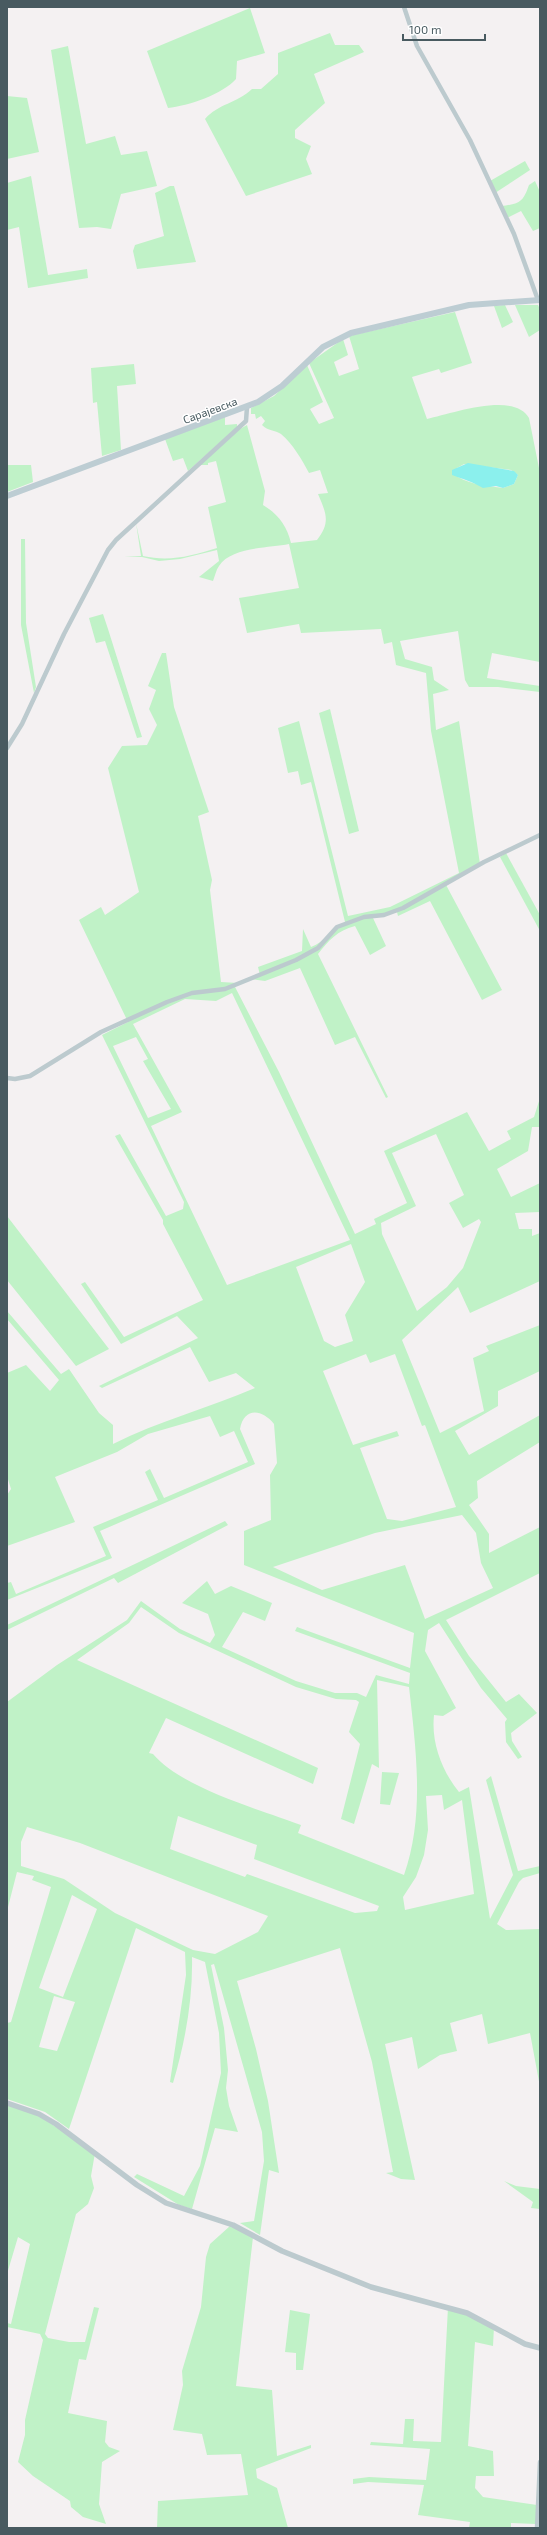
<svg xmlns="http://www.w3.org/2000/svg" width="547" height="2535" viewBox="0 0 547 2535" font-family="'Exo 2',sans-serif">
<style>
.green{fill:#c0f2c7;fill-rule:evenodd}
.water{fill:#8bf0ed}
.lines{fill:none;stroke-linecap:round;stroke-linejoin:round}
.minor{stroke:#bccace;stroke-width:4.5}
.tertiary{stroke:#bccace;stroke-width:5.5}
.secondary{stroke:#bdcdd3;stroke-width:6}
.labels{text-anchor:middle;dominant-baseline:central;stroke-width:3;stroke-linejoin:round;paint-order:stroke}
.street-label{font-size:11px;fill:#485a60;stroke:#fff}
</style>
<rect width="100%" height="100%" fill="#f4f1f2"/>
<g class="green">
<path d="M 250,8 L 265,53 L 237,61 L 236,79 C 223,94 188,106 168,108 L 147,51 Z"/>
<path d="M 330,33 L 335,45 L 359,45 L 364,52 L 314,74 L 325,103 L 295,130 L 295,138 L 311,146 L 306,159 L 312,174 L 246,196 L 205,119 C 218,104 237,103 252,89 L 261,89 L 278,74 L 278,53 Z"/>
<path d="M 68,46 L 86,144 L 115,136 L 121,155 L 147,151 L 157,186 L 121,194 L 111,229 L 97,227 L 79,228 L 51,50 Z"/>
<path d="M 7,96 L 27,98 L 39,152 L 7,159 Z"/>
<path d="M 525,161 L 530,170 L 495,193 L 490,181 Z"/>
<path d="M 31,176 L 48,275 L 87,269 L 88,278 L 28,288 L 19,227 L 7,230 L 7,183 Z"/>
<path d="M 535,181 L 540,192 L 540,228 L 533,231 L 521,211 L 507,218 L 501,206 C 520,204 523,202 529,185 Z"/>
<path d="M 170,186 L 174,186 L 196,262 L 137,269 L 133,251 L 135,245 L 164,236 L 155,193 Z"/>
<path d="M 505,305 L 513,322 L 502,328 L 494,306 Z"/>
<path d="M 515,305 L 538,305 L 540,309 L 540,330 L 529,337 Z"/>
<path d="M 455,312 L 472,363 L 441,373 L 439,369 L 412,377 L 427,419 C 451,414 514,391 529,418 L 540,473 L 540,662 L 492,653 L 487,678 L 540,686 L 540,692 L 498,687 L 469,687 L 465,680 L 458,631 L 400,641 L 405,659 L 432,667 L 434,680 L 449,690 L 433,694 L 436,730 L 459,721 L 480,864 L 445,883 L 502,990 L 482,1000 L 430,901 L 398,916 L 397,912 L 373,918 L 386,946 L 370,955 L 355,926 C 337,931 329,940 318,954 L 388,1097 L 386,1098 L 355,1037 L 335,1045 L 300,968 L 265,981 L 251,979 L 260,975 L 258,967 L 302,951 L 303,929 L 311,947 C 325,942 331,929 345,922 L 311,782 L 301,785 L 298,771 L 288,773 L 278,728 L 299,721 L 348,916 L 390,907 L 459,873 L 431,731 L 426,673 L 396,665 L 392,642 L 384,644 L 381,629 L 301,633 L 299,624 L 247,633 L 239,598 L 299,588 L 289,544 C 269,548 231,547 219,566 C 216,570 215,576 213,581 L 199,577 L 219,561 L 217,550 L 180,559 L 159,561 L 142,557 L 124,557 L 141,556 L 136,523 L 143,556 C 169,562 192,556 217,548 L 208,507 L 226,502 L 216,461 L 208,463 L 208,465 L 200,465 L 240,429 L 247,425 L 265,491 L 263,505 C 278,514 287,526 291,543 L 317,540 C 331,522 326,513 318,494 L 328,493 L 320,470 L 309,473 C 302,460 293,444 281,434 C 275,430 268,431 262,425 L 265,421 L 261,416 L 256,419 L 255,414 L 251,414 L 251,408 L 274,396 L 307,365 L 323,402 L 310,409 L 319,424 L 334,418 L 309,363 L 343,339 L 348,355 L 334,362 L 339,376 L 359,369 L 349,336 ZM 464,464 L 511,470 L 518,475 L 514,484 L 503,488 C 488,486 472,485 458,477 L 457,468 Z"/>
<path d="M 134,364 L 136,384 L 117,386 L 121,450 L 102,456 L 97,402 L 93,403 L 91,368 Z"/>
<path d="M 225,417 L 225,425 L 237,424 L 237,427 L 188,471 L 183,458 L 173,461 L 165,439 Z"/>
<path d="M 7,465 L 31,465 L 33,482 L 7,492 Z"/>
<path d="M 21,539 L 25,539 L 26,623 L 36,687 L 34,693 L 21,625 Z"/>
<path d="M 103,614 L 108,629 L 142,737 L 137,738 L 105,641 L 96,643 L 89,618 Z"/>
<path d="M 162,653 L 166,653 L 174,707 L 209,812 L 198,816 L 212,880 L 210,890 L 221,982 L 238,983 L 234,985 L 279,1072 L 355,1234 L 376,1224 L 374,1219 L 407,1203 L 384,1151 L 467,1112 L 489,1151 L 511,1139 L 507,1131 L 534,1117 L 540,1098 L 540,1127 L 532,1127 L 528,1151 L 497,1169 L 511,1197 L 540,1183 L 540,1212 L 515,1213 L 519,1229 L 532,1229 L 532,1236 L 540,1233 L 540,1281 L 470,1313 L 458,1287 L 402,1340 L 440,1433 L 484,1411 L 473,1358 L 489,1351 L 486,1346 L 540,1325 L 540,1371 L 498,1391 L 498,1406 L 455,1431 L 469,1455 L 540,1415 L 540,1442 L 477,1481 L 478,1498 L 469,1505 L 489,1534 L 489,1553 L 540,1527 L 540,1573 L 446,1620 L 469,1656 L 506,1702 L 519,1694 L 537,1713 L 511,1733 L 512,1741 L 522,1757 L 518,1759 L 506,1742 L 505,1722 L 507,1719 L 481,1688 L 439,1623 L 428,1630 L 425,1651 L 456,1708 L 443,1716 L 434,1715 C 431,1743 442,1771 459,1792 L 469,1787 L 490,1919 L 513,1875 L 486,1780 L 491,1776 L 518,1871 L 540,1866 L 540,1873 L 523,1878 L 519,1882 L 497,1924 L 506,1930 L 540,1929 L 540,2087 L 530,2033 L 488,2044 L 482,2014 L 450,2023 L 457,2051 L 440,2055 L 418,2069 L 412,2037 L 385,2044 L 415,2180 L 401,2179 L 386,2173 L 393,2172 L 372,2062 L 340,1948 L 237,1981 L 256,2049 L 268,2101 L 279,2173 L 269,2170 L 260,2235 L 240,2223 L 254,2221 L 264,2161 L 262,2132 L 214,1964 L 211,1965 L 224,2028 L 228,2070 L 226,2088 L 229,2106 L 238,2132 L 215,2128 L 192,2209 L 179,2205 L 134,2177 L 137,2174 L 184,2196 L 200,2166 L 221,2073 L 219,2033 L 205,1962 L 192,1957 C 193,1999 185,2043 173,2083 L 170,2082 L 186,1975 L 185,1952 L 136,1928 L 69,2129 L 45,2112 L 7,2099 L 7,2023 L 11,2022 L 51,1887 L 32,1880 L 34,1876 L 17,1872 L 7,1911 L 7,1702 L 57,1665 L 127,1620 L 141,1601 L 180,1629 L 210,1643 L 215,1635 L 208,1614 L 182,1603 L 207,1581 L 215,1594 L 231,1586 L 272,1603 L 265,1621 L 243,1612 L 222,1647 L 296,1681 L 335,1693 L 357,1693 L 366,1697 L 376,1675 L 409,1684 L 410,1673 L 295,1631 L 297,1627 L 410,1668 L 414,1633 L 244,1565 L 244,1531 L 271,1520 L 270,1475 L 277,1463 L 274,1424 C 262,1409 244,1407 240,1429 L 255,1464 L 100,1531 L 112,1558 L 7,1600 L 7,1583 L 11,1582 L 16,1594 L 106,1556 L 93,1527 L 158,1500 L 145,1472 L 150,1469 L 164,1498 L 248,1462 L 234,1431 L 220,1437 L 210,1416 L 148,1434 L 117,1452 L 55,1477 L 75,1522 L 7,1546 L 7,1495 L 11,1489 L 7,1476 L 7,1373 L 26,1365 L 50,1391 L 59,1380 L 7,1319 L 7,1311 L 61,1374 L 69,1369 L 99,1413 L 113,1425 L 113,1444 C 159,1421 208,1408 255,1388 L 236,1373 L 209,1382 L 190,1347 L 102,1388 L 99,1386 L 198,1338 L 177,1316 L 121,1344 L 81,1284 L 85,1282 L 124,1337 L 203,1300 L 163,1224 L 163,1220 L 115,1136 L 120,1134 L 166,1216 L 183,1209 L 184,1202 L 102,1035 L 128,1022 L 79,920 L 101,907 L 105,915 L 139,892 L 108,768 L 122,746 L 147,745 L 157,725 L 149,709 L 156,690 L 148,686 ZM 232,993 L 350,1240 L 227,1285 L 151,1126 L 182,1112 L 133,1024 L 185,999 L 216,1001 ZM 136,1037 L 148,1059 L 143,1061 L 171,1109 L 148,1118 L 113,1046 ZM 436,1134 L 464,1195 L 449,1203 L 463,1228 L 479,1219 L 481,1222 L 463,1268 L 447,1287 L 417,1311 L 382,1234 L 381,1223 L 416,1206 L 392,1153 ZM 351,1244 L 365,1282 L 345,1315 L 353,1341 L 335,1347 L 324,1341 L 296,1267 ZM 366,1354 L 370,1363 L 395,1354 L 422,1426 L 425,1425 L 456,1507 L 402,1521 L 387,1519 L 360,1448 L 399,1436 L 397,1431 L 353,1445 L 323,1371 ZM 462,1515 L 476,1533 L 481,1563 L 493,1588 L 425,1619 L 405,1565 L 322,1590 L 273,1567 L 375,1533 ZM 141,1607 L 179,1633 L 296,1687 L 336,1699 L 356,1700 L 359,1702 L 349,1732 L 360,1744 L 341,1819 L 354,1824 L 372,1764 L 379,1768 L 377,1680 L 409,1687 C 416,1750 425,1815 404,1875 L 298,1833 L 301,1825 C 258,1809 182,1788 153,1754 L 149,1753 L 166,1718 L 313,1784 L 318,1768 L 77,1660 L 129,1623 ZM 442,1795 L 444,1810 L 462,1800 L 474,1894 L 405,1910 L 403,1897 L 416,1877 L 424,1855 L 428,1830 L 426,1796 ZM 178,1816 L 257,1845 L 254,1859 L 379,1906 L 377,1911 L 355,1913 L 247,1874 L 245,1877 L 170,1849 ZM 27,1827 L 80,1843 L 268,1916 L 258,1932 L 215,1954 L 193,1950 L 115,1913 L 64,1879 L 21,1866 L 21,1842 ZM 72,1895 L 97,1909 L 63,1997 L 39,1988 ZM 54,1996 L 75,2002 L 57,2051 L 39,2047 Z"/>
<path d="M 330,709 L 359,831 L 349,834 L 319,713 Z"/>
<path d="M 506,853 L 540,915 L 540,931 L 500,857 Z"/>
<path d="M 7,1216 L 109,1349 L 76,1366 L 7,1280 Z"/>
<path d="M 225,1521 L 228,1525 L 118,1583 L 114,1578 L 7,1630 L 7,1625 Z"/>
<path d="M 382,1772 L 399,1773 L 390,1805 L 380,1804 Z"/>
<path d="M 7,2103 L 35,2113 L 95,2153 L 91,2176 L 94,2188 L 88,2204 L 76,2214 L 45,2334 L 48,2338 L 69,2342 L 85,2342 L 94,2307 L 99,2308 L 86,2360 L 79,2359 L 68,2413 L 107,2421 L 105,2442 L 109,2447 L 120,2451 L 102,2462 L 99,2504 L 106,2524 L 83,2517 L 71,2507 L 70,2501 L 33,2476 L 18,2462 L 25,2435 L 25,2420 L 43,2340 L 40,2334 L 7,2327 L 7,2323 L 11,2324 L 30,2244 L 18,2237 L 7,2274 Z"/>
<path d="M 504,2181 L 516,2186 L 540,2189 L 540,2209 L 531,2208 L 533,2202 Z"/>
<path d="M 230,2226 L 253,2237 L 236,2386 L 272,2390 L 277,2456 L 311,2445 L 311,2448 L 256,2469 L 257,2478 L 277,2488 L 288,2528 L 157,2528 L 158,2501 L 248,2495 L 241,2454 L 207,2455 L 202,2434 L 173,2430 L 183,2385 L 182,2371 L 201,2307 L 206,2257 L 210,2244 Z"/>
<path d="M 448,2307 L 494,2327 L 493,2346 L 475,2342 L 468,2446 L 493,2451 L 494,2476 L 476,2476 L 475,2488 L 483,2497 L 537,2505 L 536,2524 L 511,2523 L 511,2528 L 469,2528 L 470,2522 L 418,2515 L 424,2485 L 368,2482 L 353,2484 L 353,2479 L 369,2477 L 426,2480 L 430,2449 L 370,2445 L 371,2442 L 403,2444 L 405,2419 L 414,2419 L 413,2441 L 441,2442 Z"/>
<path d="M 290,2310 L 310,2314 L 303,2370 L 296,2370 L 296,2353 L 285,2352 Z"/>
</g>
<path class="water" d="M 468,463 L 514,471 L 518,475 L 514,484 L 503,488 L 496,486 L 483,488 C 473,482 463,479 452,475 L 452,470 Z"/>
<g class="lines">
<g class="minor">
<path d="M 404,7 L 417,46 L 470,140 L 514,234 L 538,300"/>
<path d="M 7,748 L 22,724 L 64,634 L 108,550 L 116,540 L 246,421 L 247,407"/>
<path d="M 7,1078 L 15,1079 L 30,1076 L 101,1032 L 167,1002 L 192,993 L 225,989 L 296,960 L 318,948 L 337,927 L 364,917 L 384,915 L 403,908 L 484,862 L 540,835"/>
<path d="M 537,2528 L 540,2462"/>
</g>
<path class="tertiary" d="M 7,2103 L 39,2114 L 56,2124 L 137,2185 L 166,2203 L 233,2225 L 282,2251 L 371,2287 L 467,2313 L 525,2344 L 540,2348"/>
<path class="secondary" d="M 7,496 L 258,402 L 282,386 L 323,347 L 351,333 L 469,305 L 540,300"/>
</g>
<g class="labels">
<g class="street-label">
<text transform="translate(210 410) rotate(-20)">Сарајевска</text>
</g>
</g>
<rect width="547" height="2535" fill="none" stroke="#485a60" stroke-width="16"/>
<path d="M403 34v6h82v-6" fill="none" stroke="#485a60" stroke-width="2"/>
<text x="409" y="34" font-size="12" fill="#485a60" stroke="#ffffff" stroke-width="3" paint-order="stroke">100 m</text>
</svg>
